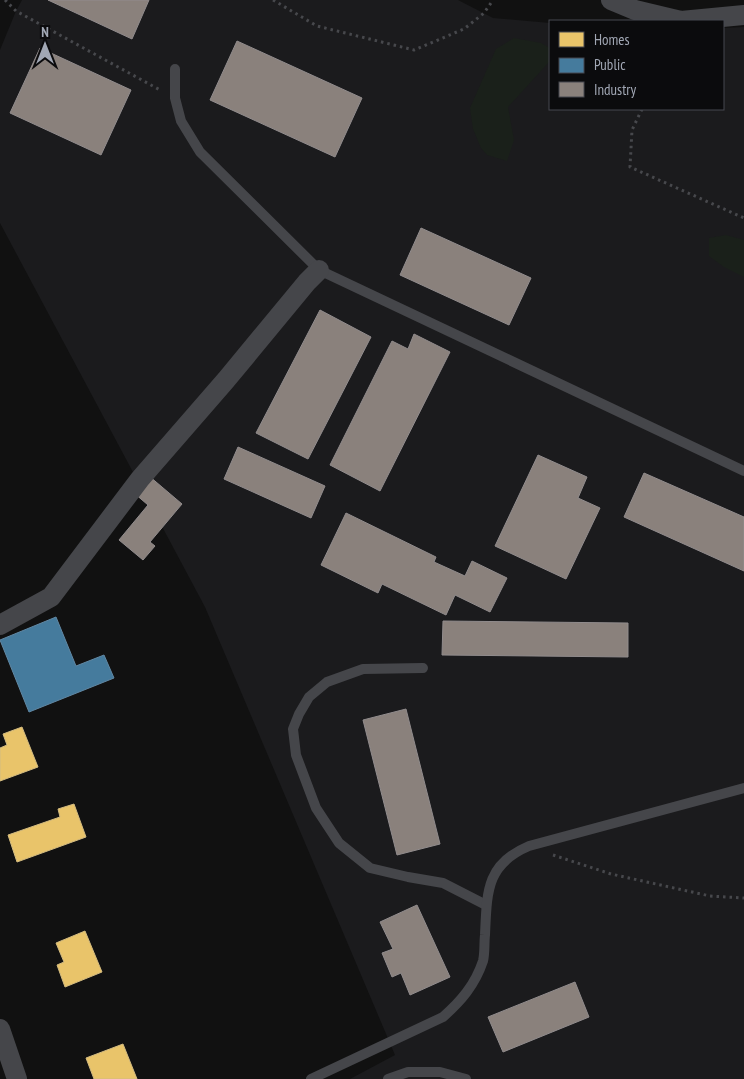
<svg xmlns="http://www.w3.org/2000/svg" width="744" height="1079" viewBox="0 0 744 1079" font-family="'PT Sans Narrow',sans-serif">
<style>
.built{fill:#1b1b1d}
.green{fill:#1a201a}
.homes{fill:#e9c46a;stroke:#d3bb80}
.public{fill:#457b9d;stroke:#6188a4}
.industry{fill:#8a817c;stroke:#918c8d}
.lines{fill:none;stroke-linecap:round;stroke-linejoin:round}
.path{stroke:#47484c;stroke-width:3;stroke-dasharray:2.5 4;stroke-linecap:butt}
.lane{stroke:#45464a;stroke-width:10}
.street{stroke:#45464a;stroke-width:20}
</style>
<rect width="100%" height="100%" fill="#111"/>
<path class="built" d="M 22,0 L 458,0 L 493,18 L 550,23 L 550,109 L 723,109 L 723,28 L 744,27 L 744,1079 L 350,1079 L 395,1055 L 205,607 L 0,223 L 0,50 L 16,11 Z"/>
<g class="green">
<path d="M 514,38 L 541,43 L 550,48 L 550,61 L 508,107 L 514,140 L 507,161 L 487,155 L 481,148 L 473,129 L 470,108 L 496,49 Z"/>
<path d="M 726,235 L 744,240 L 744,277 L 724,267 L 709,256 L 709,238 Z"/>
</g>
<g class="homes">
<path d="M 22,727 L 38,767 L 0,781 L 0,748 L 7,745 L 3,734 Z"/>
<path d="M 74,804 L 86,837 L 17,862 L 8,835 L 60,817 L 58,809 Z"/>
<path d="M 85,931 L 102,972 L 65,987 L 57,965 L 64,962 L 56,943 Z"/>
<path d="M 123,1044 L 137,1079 L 94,1079 L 86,1058 Z"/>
</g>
<path class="public" d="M 56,617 L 76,666 L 104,655 L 114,678 L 29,712 L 0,640 Z"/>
<g class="industry">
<path d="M 48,0 L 149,0 L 132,39 Z"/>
<path d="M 237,41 L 362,98 L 335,157 L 210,100 Z"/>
<path d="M 40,48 L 131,90 L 101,155 L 10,113 Z"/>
<path d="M 421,228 L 531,278 L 509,325 L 400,275 Z"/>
<path d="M 320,310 L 371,337 L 308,459 L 256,433 Z"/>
<path d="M 414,334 L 450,352 L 380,491 L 330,465 L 392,341 L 408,349 Z"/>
<path d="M 238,447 L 325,486 L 311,518 L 224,479 Z"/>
<path d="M 538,455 L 587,477 L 578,498 L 600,508 L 566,579 L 495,546 Z"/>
<path d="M 644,473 L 744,517 L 744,571 L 624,517 Z"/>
<path d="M 149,476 L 182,504 L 150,542 L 155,546 L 143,560 L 119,540 L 148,505 L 134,493 Z"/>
<path d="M 346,513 L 436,557 L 434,562 L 465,576 L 472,561 L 507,578 L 490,612 L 455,595 L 446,615 L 382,584 L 378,593 L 321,565 Z"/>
<path d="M 443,621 L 628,623 L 628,657 L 442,655 Z"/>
<path d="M 406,709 L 440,844 L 397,855 L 363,720 Z"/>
<path d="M 417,905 L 450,977 L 410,995 L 401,973 L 392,977 L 382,953 L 393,949 L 380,922 Z"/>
<path d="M 575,982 L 589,1017 L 503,1052 L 488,1017 Z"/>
</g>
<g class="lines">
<g class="path">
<path d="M 5,0 L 16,11 L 160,90"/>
<path d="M 273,0 L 317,26 L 414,50 L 464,29 L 484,13 L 493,0"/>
<path d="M 642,109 L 632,130 L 630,167 L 744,218"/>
<path d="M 553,855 L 611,874 L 710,896 L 744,898"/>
</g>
<g class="lane">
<path d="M 175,69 L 175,98 L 181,121 L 200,152 L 319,270 L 744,471"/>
<path d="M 423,668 L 363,669 L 327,682 L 309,697 L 299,714 L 293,729 L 296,755 L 316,808 L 339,843 L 370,868 L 408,877 L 443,883 L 486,905"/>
<path d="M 311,1079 L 443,1017 C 461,1001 475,985 483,961 C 485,953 484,943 485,935 C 487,892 486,864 529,846 L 744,788"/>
<path d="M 388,1079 L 408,1072 L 440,1072 L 466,1079"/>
</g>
<g class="street">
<path d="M 611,0 L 635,10 L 681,21 L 744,15"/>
<path d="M 0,625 L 51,597 L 140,479 L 226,380 L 307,282 L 319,270"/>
<path d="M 0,1029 L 17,1079"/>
</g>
</g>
<rect x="549" y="20" width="175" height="90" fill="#0b0b0d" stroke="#474950"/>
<rect x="559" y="32" width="25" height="15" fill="#e9c46a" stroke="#474950"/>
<text x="594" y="45" font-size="15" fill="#a1a7b4">Homes</text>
<rect x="559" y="58" width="25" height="15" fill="#457b9d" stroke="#474950"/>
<text x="594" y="70" font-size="15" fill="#a1a7b4">Public</text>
<rect x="559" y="82" width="25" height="15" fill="#8a817c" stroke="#474950"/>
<text x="594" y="95" font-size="15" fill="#a1a7b4">Industry</text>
<g transform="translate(45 45)" stroke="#0b0b0d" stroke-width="4" paint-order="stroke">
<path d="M0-4L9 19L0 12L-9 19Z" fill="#a1a7b4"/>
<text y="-8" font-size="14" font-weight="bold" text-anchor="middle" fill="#a1a7b4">N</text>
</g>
</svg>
